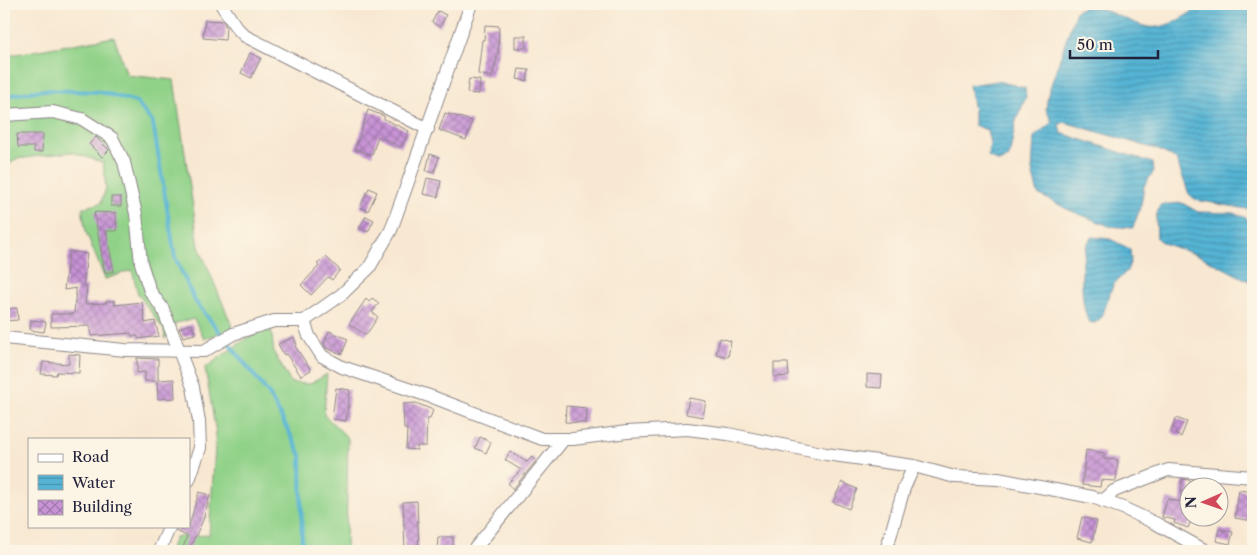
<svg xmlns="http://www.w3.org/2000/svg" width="1257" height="555" viewBox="0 0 1257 555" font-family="'Libre Caslon Text',serif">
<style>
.grass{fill:#91d289;stroke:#5a7a62}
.water{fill:url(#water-rules);stroke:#3c6b88}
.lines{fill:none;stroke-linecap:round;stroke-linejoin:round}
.stream{stroke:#55b4d4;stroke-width:4}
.building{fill:url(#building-cross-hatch)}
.minor-casing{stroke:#8d8586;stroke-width:14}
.minor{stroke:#fff;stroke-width:12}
</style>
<defs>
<pattern id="water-rules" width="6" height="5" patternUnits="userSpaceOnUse" patternTransform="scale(1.25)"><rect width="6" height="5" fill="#55b4d4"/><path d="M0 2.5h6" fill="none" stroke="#4692ad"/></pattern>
<pattern id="building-cross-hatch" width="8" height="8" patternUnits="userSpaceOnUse" patternTransform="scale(1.25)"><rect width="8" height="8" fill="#c793d5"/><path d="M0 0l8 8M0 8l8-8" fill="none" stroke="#a178ae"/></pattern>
</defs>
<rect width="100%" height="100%" fill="#fcf5e5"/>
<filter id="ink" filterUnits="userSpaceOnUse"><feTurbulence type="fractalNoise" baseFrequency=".02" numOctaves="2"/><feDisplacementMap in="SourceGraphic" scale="10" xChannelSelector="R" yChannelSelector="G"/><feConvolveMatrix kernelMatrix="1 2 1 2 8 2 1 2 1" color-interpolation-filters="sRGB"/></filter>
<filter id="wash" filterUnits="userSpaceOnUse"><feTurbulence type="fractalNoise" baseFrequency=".0096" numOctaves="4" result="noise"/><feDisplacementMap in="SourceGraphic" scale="20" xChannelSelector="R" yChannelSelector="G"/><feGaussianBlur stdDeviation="1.12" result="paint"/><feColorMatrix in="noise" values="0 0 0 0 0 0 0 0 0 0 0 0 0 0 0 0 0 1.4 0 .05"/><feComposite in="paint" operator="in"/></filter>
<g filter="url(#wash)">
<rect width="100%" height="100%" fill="#f8e8d1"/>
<g class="grass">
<path d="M 114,37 L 127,75 L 174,80 L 199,247 L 233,328 L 204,339 L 194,319 L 176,323 L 165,339 L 164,330 L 138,294 L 132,270 L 105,279 L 86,232 L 82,208 L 101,203 L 106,188 L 103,163 L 72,152 L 16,159 L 4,169 L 4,56 Z"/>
<path d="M 271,327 L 274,353 L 291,383 L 310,384 L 327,374 L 324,415 L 348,438 L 346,551 L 170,551 L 175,537 L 209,535 L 216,433 L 205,368 L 247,338 Z"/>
</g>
<g class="water">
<path d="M 1205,4 L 1253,4 L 1253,210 L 1196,200 L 1189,194 L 1176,159 L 1159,150 L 1064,122 L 1059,125 L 1061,133 L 1153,163 L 1154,171 L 1144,186 L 1141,205 L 1133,228 L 1109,226 L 1069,210 L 1038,194 L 1032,171 L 1034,137 L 1052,122 L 1046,109 L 1048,94 L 1076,11 L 1087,5 C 1108,9 1130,23 1148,27 C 1168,30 1189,13 1205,4 Z"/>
<path d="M 997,81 L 1025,88 L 1026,97 L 1016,121 L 1009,157 L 999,162 L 988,156 L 990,143 L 987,130 L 974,125 L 974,111 L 969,85 Z"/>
<path d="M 1182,203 L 1198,212 L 1234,213 L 1253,221 L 1253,283 L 1200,256 L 1163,243 L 1157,238 L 1156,217 L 1160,205 Z"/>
<path d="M 1092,237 L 1110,239 L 1130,249 L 1131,260 L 1127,271 L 1113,285 L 1102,317 L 1095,323 L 1089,322 C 1080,307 1078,250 1092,237 Z"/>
</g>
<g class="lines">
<path class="stream" d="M 4,96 L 42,90 L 101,92 L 136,102 L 153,123 L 175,257 L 195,301 L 269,394 L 301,455 L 302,551"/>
</g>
<g id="blocks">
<g class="building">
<path d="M 438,11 L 446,15 L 440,27 L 432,22 Z"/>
<path d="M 205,20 L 223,21 L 226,27 L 225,40 L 203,38 Z"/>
<path d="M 485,25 L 499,26 L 498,54 L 492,77 L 478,74 L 482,40 L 484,40 Z"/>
<rect x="515" y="36" width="11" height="12"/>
<path d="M 250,53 L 261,58 L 251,78 L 241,73 Z"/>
<path d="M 519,69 L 529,70 L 527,81 L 517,79 Z"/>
<path d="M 469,79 L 480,80 L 479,94 L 467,93 Z"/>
<path d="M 368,110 L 384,116 L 384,119 L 409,131 L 401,147 L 378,136 L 372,155 L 355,149 Z"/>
<path d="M 445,113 L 472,121 L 466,140 L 439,130 Z"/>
<path d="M 17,134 L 43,134 L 42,152 L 34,152 L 34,147 L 18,147 Z"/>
<path d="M 96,137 L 109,150 L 102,157 L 89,144 Z"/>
<path d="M 430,154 L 439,157 L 434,173 L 426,171 Z"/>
<path d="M 427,178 L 441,181 L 438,197 L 423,194 Z"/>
<path d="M 369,188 L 377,192 L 368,211 L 360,207 Z"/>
<rect x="111" y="197" width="10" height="9"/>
<path d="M 94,212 L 116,213 L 117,231 L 106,231 L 114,271 L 105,273 Z"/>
<path d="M 366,216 L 374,220 L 368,232 L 359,228 Z"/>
<path d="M 69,251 L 87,254 L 83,286 L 87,286 L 85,304 L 106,303 L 106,301 L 115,301 L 115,305 L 142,302 L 145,323 L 155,321 L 159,336 L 138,339 L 138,336 L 132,336 L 131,333 L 91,336 L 90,326 L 51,327 L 51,314 L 74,314 L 76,288 L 64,290 Z"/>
<path d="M 326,257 L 340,270 L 332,280 L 328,277 L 311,295 L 301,285 L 319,266 L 317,264 Z"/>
<path d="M 372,298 L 379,303 L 372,312 L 378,317 L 366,335 L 349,324 L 366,299 L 369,302 Z"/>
<path d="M 17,308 L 18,320 L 4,321 L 4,309 Z"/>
<path d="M 31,320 L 46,322 L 44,332 L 30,330 Z"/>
<path d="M 192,324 L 195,334 L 183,337 L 179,328 Z"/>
<path d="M 329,331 L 348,339 L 342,354 L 326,348 L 324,343 Z"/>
<path d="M 294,337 L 297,345 L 295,346 L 311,370 L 301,376 L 286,354 L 284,355 L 278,344 Z"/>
<path d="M 720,338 L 731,341 L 728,357 L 716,354 Z"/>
<path d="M 69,354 L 80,355 L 79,373 L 57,372 L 56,375 L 41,374 L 43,362 L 69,364 Z"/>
<path d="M 137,358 L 158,359 L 158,380 L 174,379 L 175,398 L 158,399 L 157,381 L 145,381 L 145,372 L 137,373 Z"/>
<path d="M 774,363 L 788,363 L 789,376 L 774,377 Z"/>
<path d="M 867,374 L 882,375 L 881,388 L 867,387 Z"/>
<path d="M 336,388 L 350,390 L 346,421 L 332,419 Z"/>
<path d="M 689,398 L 706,401 L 703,417 L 686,414 Z"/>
<path d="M 416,403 L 433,410 L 430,419 L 427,419 L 426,446 L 417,446 L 417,450 L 406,449 L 407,429 L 404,429 L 403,404 Z"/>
<path d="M 566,406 L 587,408 L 586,423 L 565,422 Z"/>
<path d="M 1176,418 L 1187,422 L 1181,437 L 1171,432 Z"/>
<path d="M 480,437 L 491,442 L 486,453 L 475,448 Z"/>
<path d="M 1086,450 L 1104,453 L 1104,459 L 1118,460 L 1116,481 L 1101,480 L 1100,487 L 1082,485 Z"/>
<path d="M 510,452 L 527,462 L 532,457 L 536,461 L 513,489 L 508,483 L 521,470 L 505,460 Z"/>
<path d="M 1182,479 L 1190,480 L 1190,518 L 1192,518 L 1188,528 L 1174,523 L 1175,520 L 1162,517 L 1167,499 L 1181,502 Z"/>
<path d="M 842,482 L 857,489 L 849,509 L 833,502 Z"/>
<path d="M 1239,490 L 1253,492 L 1253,521 L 1235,518 Z"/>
<path d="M 199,492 L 210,495 L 203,520 L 189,550 L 183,548 L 187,536 L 176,531 L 178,526 L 189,526 Z"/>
<path d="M 417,501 L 419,551 L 405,551 L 403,502 Z"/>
<path d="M 1082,517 L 1097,521 L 1092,542 L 1077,538 Z"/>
<path d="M 1219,529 L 1233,532 L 1230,544 L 1216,541 Z"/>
<path d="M 438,537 L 453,537 L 453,550 L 437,550 Z"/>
</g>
</g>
</g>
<g filter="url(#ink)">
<use href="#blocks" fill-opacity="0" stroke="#8d8586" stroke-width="1"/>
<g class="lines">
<g class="minor-casing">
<g id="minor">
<path d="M 221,4 L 236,27 L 245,36 L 428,129"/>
<path d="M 4,115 L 53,112 L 82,119 L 112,138 L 124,162 L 136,214 L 141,263 L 150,291 L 163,309 L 193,387 L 199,421 L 200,448 L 189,480"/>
<path d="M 304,321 L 341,295 L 369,268 L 391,230 L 471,4"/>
<path d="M 4,338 L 125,350 L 204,351 L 233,334 L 274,321 L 304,321 L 309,336 L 322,356 L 342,367 L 435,398 L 542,439 L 573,439 L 627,432 L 687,429 L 728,434 L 826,454 L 914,466 L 955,477 L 998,479 L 1092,497 L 1123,508 L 1157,524 L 1206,551"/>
<path d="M 1103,501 L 1114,491 L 1168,470 L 1253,477"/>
<path d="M 159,551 L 170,526"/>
<path d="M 473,551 L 564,439"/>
<path d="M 886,551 L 904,488 L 914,466"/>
</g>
</g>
<use href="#minor" class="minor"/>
</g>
</g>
<rect width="1257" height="555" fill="none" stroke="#fcf5e5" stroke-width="20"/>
<rect x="28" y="438" width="162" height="90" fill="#fcf5e5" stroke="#a5a1a1"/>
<rect x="38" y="454" width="25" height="8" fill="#ffffff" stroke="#a5a1a1"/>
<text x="72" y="462" font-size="15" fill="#22223b">Road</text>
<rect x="38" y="475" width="25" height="15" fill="url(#water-rules)" stroke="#a5a1a1"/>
<text x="72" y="488" font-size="15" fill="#22223b">Water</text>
<rect x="38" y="500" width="25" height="15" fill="url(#building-cross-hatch)" stroke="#a5a1a1"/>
<text x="72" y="512" font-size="15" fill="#22223b">Building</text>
<g transform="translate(1204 502) rotate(268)"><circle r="24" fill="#fcf5e5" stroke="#a5a1a1"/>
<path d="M0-4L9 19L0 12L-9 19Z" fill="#d1495b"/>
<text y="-8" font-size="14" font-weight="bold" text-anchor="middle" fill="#22223b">N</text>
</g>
<path d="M1070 50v8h88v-8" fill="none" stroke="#22223b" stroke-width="2.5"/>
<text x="1077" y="50" font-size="15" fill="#22223b" stroke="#fcf5e5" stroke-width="4" paint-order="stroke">50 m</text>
</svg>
